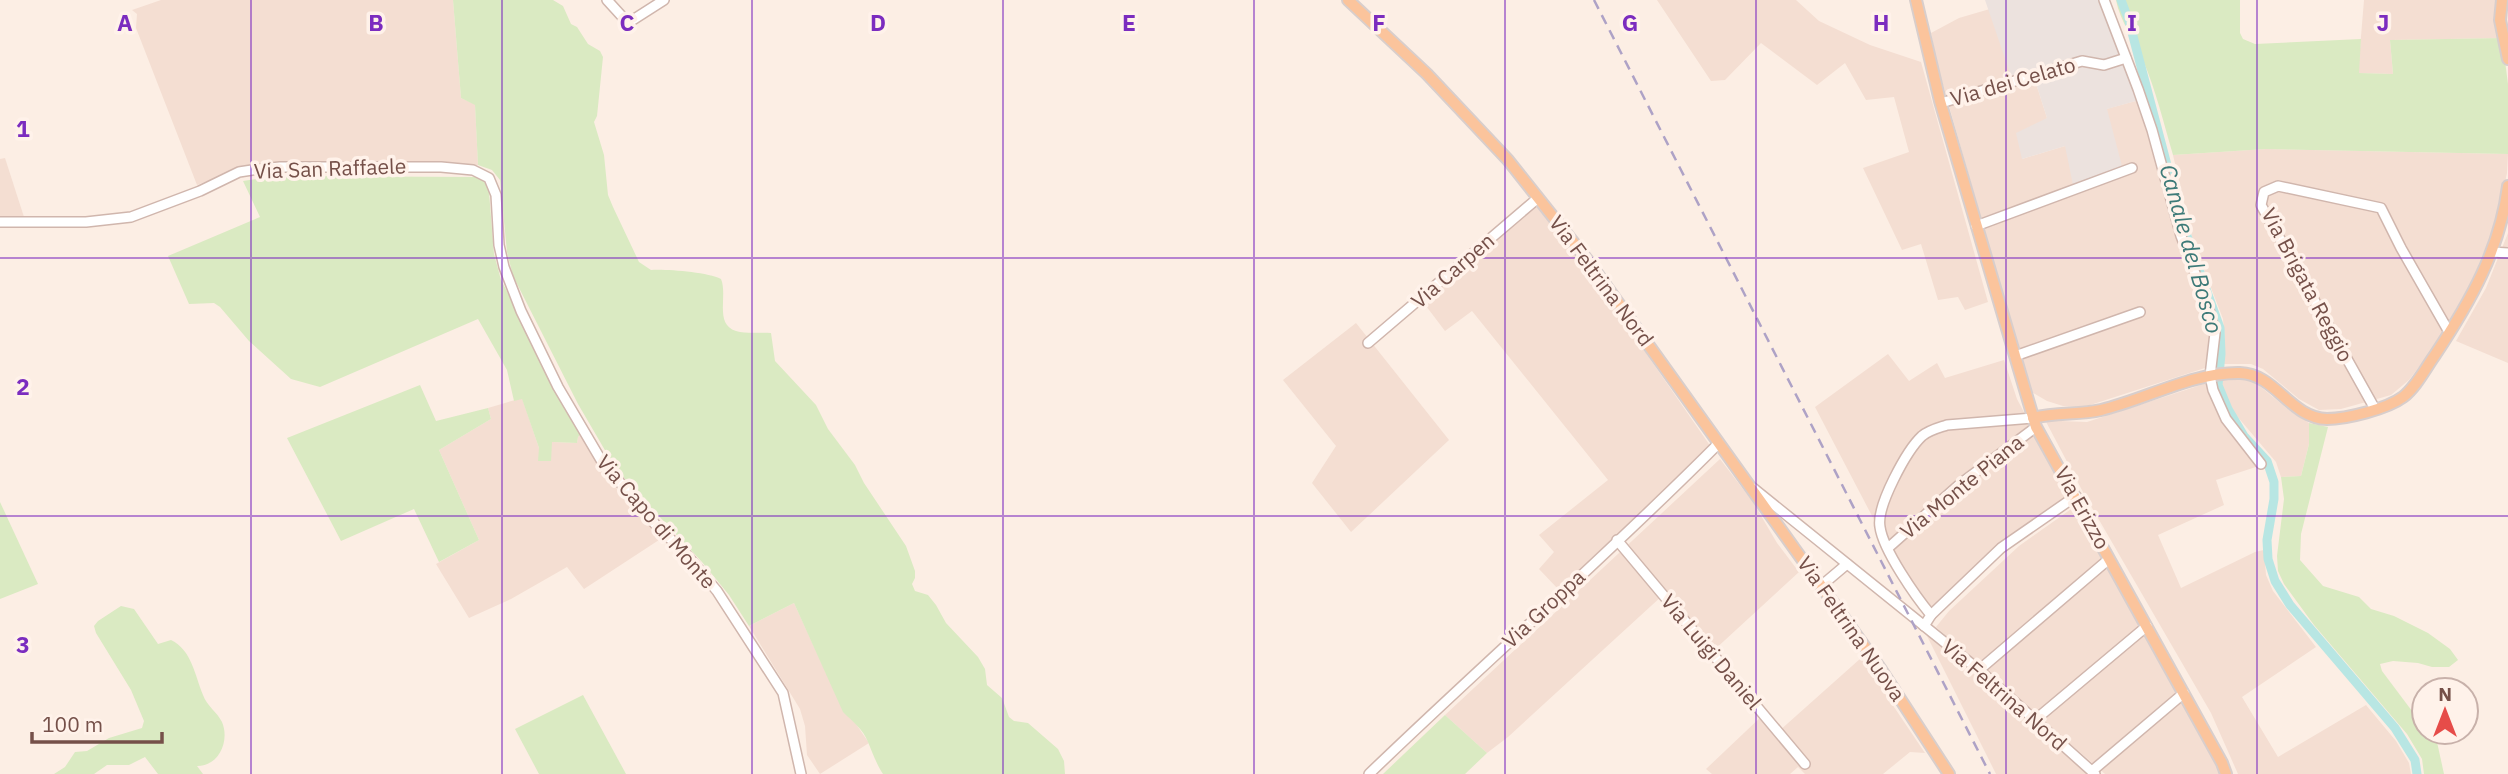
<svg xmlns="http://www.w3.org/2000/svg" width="2508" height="774" viewBox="0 0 2508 774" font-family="'IBM Plex Sans',sans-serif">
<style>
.residential{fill:#f4ded2}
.industrial{fill:#ece2de}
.green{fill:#daeac2}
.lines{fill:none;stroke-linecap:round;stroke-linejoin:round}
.canal{stroke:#b8e6e3;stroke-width:9}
.minor-casing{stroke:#d0b6ad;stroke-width:12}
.major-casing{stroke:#d8cecc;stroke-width:14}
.minor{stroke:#fff;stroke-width:9}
.major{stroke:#fbc49c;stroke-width:10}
.rail{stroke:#aea2c6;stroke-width:2.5;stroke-dasharray:10 7;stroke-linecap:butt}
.grid{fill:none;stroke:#7b2cbf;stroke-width:2;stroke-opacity:0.55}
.labels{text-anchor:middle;stroke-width:7;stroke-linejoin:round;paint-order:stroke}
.street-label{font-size:21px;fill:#755049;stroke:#fff2ea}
.water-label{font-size:23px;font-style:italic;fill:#3d7a78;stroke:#fff2ea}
.grid-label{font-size:23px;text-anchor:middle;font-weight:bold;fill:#7b2cbf;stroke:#fff2ea;stroke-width:7;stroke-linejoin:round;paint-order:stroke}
</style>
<rect width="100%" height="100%" fill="#fceee4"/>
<g class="residential">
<polygon points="161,0 453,0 461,98 475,104 478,165 347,163 235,170 197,185 136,28 137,14 132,10"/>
<polygon points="1657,0 1796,0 1819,21 1870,45 1921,62 1988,302 1965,310 1958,297 1938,300 1921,244 1902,250 1863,168 1909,152 1894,97 1866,100 1845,63 1817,85 1761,43 1725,80 1711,81"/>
<polygon points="2364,0 2501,0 2502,38 2390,40 2393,74 2358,73"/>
<polygon points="2000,6 2033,74 2047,118 2022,159 2065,146 2106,109 2143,99 2208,314 2212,331 2208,367 2084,407 2063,406 2047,401 2030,391 1936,60 1931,33 1959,18"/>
<polygon points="2266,149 2508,154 2507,173 2497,220 2472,281 2434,347 2409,380 2391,395 2341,409 2319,410 2299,399 2263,369 2251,364 2221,364 2225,342 2223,319 2193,241 2173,155"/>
<polygon points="5,158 24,217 0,217 0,159"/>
<polygon points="1537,202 1587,268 1711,447 1558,589 1539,569 1554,552 1539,535 1608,480 1472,311 1445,331 1423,302"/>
<polygon points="2508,233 2508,363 2456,341 2486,288"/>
<polygon points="1356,323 1449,440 1351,532 1312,483 1336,446 1283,380"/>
<polygon points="1888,354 1909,381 1937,363 1945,378 2004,360 2017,399 2068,496 2011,536 1926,619 1815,407"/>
<polygon points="2228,379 2249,380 2256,383 2290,411 2309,423 2309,444 2301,476 2281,477 2276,462 2236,415 2224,394 2220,380"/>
<polygon points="2207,383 2210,392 2262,465 2216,480 2224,505 2158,535 2181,588 2255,552 2264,550 2266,575 2273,591 2316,647 2242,697 2278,757 2366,705 2396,741 2409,763 2411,774 2238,774 2211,713 2084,494 2043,416 2060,421 2087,422"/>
<polygon points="522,398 539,448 552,442 577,443 578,437 581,434 608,479 662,538 584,589 567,567 511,599 469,618 436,564 479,540 439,450 491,419 488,408"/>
<polygon points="1720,459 1753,502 1777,543 1799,572 1712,652 1663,595 1508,737 1487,753 1445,715"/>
<polygon points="2074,507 2108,563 2224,774 2105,774 1936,627 1949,611 2019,546"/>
<polygon points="794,603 844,712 856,724 869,743 820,774 807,755 805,726 800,709 749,626"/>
<polygon points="1924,630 2087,774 1996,774"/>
<polygon points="1861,658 1925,753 1910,752 1883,774 1805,774 1798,767 1790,774 1712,774 1706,769 1764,714 1778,732"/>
</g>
<polygon class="industrial" points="1985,0 2103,0 2143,99 2107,109 2122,166 2073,185 2065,146 2022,159 2016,133 2047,118 2033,74 2012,79"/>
<g class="green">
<path d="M453,0h100l10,6 8,18 6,3 11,17 12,7 3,6 -6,59 -3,6 10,33 4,40 5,12 26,55 12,8c15,-1 56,2 70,9 7,17 -7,45 15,52 10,3 24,1 35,2l4,28 41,44 12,24 27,36 9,18 42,63 9,25v7l-3,6 3,7 13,4 8,10 10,18 32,34 7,12 2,16 15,13 7,19 5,4 14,2 30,26 6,12 1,13h-182c-7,-11 -10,-20 -15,-32 -5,-13 -15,-20 -25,-30l-49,-109 -45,23 -20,-31 -27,-33 -75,-80 -21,-30 -28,-48 -65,-128 -6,-24 -7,-72 -8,-10 -14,-5 -3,-60 -14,-7z"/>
<path d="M2116,0h124v33l3,6 12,5 106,-5 -2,34 34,1 -3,-34 112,-2 6,46v70l-242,-5 -93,6c-9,-31 -17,-64 -30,-95 -8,-20 -23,-38 -27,-60z"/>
<polygon points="277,176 475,177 484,181 489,192 494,254 501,280 581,434 578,437 577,443 552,442 551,461 538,461 539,448 522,399 514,401 507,370 478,319 320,387 291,379 249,341 220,307 214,303 189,304 168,256 260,217 243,181"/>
<polygon points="420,385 436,421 488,408 491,419 439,450 479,540 439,562 414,509 341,541 287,438"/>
<polygon points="2309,423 2328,427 2301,534 2300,560 2323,586 2359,597 2371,609 2394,616 2428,633 2450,649 2458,660 2449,667 2432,667 2418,663 2393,661 2380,664 2382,671 2424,727 2424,732 2428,732 2437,742 2444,774 2424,774 2422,759 2407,734 2314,625 2284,584 2278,571 2277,556 2284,499 2281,477 2301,476 2309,444"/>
<polygon points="0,502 38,584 0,599"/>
<path d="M121,606l13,3 24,35 13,-4c21,10 24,36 32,55 4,11 14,17 19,27 8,19 -3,44 -25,44l6,8h-45l-13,-17 -16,8h-22l-13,9h-40l11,-7 10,-15 12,-1 22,-13 33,-10 2,-7 -13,-31 -35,-57 -2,-7 4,-5z"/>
<polygon points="583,695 626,774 539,774 515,729"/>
<polygon points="1445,715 1487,753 1465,774 1383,774"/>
</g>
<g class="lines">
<polyline class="canal" points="2121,0 2129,21 2182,222 2220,328 2221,354 2218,385 2228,409 2244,436 2267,461 2274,482 2274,499 2267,540 2268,559 2275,581 2290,605 2395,728 2415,760 2417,774"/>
<defs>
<g id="minor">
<polyline points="607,0 628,23 664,0"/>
<polyline points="2104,0 2138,89 2152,130 2181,236 2210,313 2215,333 2210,376 2213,390 2226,419 2261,464"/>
<polyline points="1941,103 2082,61 2104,65 2126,58"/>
<polyline points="0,222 86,222 131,217 200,191 239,172 252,170 280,167 441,167 473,170 489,178 496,195 499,245 504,267 521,311 558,387 601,460 655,524 686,554 717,591 783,693 801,774"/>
<polyline points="1976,226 2132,168"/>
<polyline points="2492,252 2508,253"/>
<polyline points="1368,343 1538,198"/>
<polyline points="2015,356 2140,312"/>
<polyline points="2375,409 2261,205 2264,192 2278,186 2381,208 2401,248 2449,332"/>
<polyline points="1753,488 1979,670 2095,774"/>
<polyline points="1617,540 1805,764"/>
<polyline points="1888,548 1960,484 2036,427"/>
<polyline points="1821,586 1847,564"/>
<polyline points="1931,615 2001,548 2076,496"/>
<path d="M1924,626l7,-11c-15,-18 -48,-65 -51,-88 -4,-21 27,-77 42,-91 7,-6 16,-8 25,-11l86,-7"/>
<polyline points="1979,670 2109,559"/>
<polyline points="2035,720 2147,626"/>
<polyline points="2092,771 2184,693"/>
<path d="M1369,774c115,-111 237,-217 350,-331"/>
</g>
<g id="major">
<polyline points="1348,0 1427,74 1508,160 1589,262 1880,668 1949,774"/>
<polyline points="1916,0 1940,101 2036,427 2222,763 2226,774"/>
<polyline points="2502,0 2500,20 2508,59"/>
<path d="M2033,418c23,-6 46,-3 68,-8 46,-11 92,-38 139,-37 36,1 50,45 87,46 19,0 60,-10 76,-22 13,-10 22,-28 32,-42 35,-53 65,-105 73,-169"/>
</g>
</defs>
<use href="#minor" class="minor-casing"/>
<use href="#major" class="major-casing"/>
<use href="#minor" class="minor"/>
<use href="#major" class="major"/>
<polyline class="rail" points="1594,0 1990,774"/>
</g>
<path class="grid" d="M251,0v774M502,0v774M752,0v774M1003,0v774M1254,0v774M1505,0v774M1756,0v774M2006,0v774M2257,0v774M0,258h2508M0,516h2508"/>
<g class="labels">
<g class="street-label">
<text transform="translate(2013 82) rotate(-16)" y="7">Via dei Celato</text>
<text transform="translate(330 169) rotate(-2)" y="7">Via San Raffaele</text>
<text transform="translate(1453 271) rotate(-41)" y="7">Via Carpen</text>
<text transform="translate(1601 281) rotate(53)" y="7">Via Feltrina Nord</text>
<text transform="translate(2307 285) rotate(62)" y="7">Via Brigata Reggio</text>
<text transform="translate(1962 487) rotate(-39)" y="7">Via Monte Piana</text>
<text transform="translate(2082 508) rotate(61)" y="7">Via Erizzo</text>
<text transform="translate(656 522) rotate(49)" y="7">Via Capo di Monte</text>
<text transform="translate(1544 609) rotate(-43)" y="7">Via Groppa</text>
<text transform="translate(1851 629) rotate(55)" y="7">Via Feltrina Nuova</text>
<text transform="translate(1711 652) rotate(50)" y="7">Via Luigi Daniel</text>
<text transform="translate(2004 695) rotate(41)" y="7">Via Feltrina Nord</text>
</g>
<g class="water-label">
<text transform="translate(2191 249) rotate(74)" y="8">Canale del Bosco</text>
</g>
</g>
<g class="grid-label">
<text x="125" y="31">A</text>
<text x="376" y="31">B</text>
<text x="627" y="31">C</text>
<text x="878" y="31">D</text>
<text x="1129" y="31">E</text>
<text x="1379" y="31">F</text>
<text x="1630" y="31">G</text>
<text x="1881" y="31">H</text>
<text x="2132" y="31">I</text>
<text x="2383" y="31">J</text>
<text x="23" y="137">1</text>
<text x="23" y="395">2</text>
<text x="23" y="653">3</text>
</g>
<g transform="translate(2445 711)"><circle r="33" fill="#fff2ea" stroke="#c8b1aa" stroke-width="2"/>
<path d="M0-5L12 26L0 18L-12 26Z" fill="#e64c49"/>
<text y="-10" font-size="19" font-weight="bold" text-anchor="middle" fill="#755049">N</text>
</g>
<path d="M32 732v10h130v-10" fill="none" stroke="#755049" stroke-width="3.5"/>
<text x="42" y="732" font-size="21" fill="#755049" stroke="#fff2ea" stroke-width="5" paint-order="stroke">100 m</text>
</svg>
